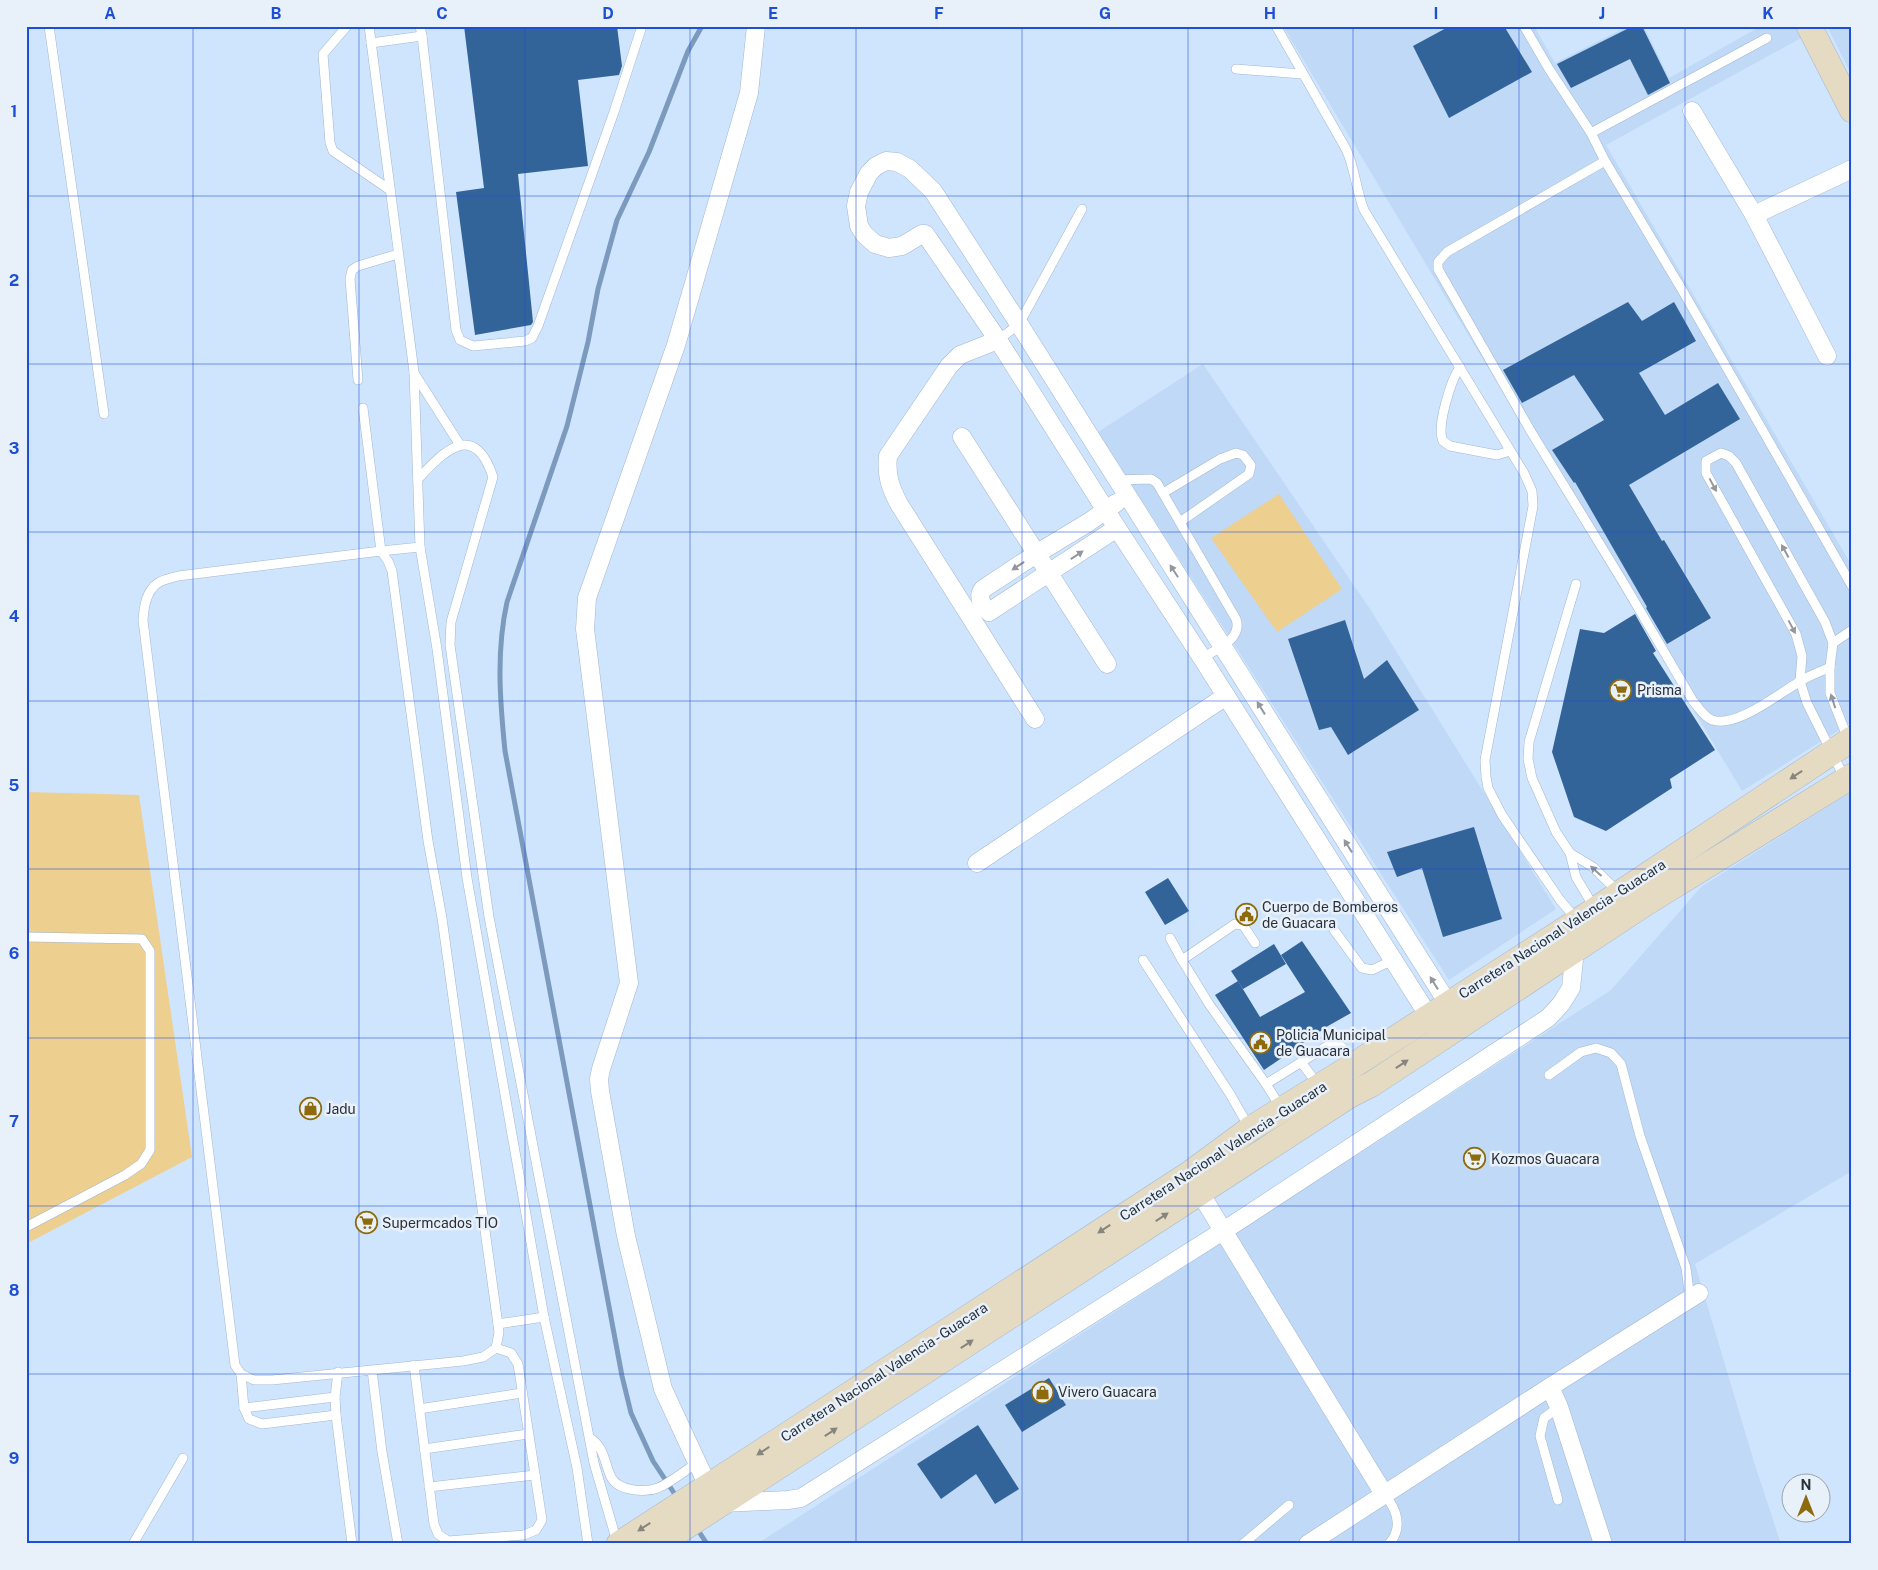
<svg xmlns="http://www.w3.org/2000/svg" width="1878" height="1570" viewBox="0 0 1878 1570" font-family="'Public Sans',sans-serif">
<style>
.built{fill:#bfd9f7}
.green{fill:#edcf8f}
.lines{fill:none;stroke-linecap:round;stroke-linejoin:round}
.stream{stroke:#7b9abe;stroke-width:5}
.building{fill:#336499}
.lane-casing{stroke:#a3b7cf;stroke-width:10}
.street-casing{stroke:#a3b7cf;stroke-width:19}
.secondary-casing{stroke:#a3b7cf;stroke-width:26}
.lane{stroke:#fff;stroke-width:9}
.street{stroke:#fff;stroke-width:18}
.secondary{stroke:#e5dac2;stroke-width:25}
.oneway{fill:#94989c}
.oneway2{fill:#86857e}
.grid{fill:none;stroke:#1d4ed8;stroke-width:1;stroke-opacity:0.55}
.labels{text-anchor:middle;stroke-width:5;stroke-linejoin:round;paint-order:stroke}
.poi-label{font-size:14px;fill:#28303a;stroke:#e8f0fa;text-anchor:start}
.street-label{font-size:14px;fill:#28303a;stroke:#e8f0fa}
.neatline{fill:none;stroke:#1d4ed8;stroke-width:2}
.grid-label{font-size:16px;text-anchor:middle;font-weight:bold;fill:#1d4ed8}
</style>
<rect width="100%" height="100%" fill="#cfe5fd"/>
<g class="built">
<polygon points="1283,26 1534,26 1555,63 1628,26 1644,26 1669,78 1761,26 1797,26 1803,37 1606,145 1852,566 1852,722 1742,791"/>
<polygon points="1827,26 1852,26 1852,76"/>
<polygon points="1203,364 1370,609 1556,909 1449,980 1098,432"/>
<polygon points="1852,791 1852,1171 1695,1264 1754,1462 1781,1544 757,1544 1611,990 1701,887"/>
</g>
<g class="green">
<polygon points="1279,494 1342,589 1277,632 1211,538"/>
<polygon points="26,792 139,795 192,1157 26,1244"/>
</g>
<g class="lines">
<g class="stream">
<path d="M678,1499l-25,-38 -22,-48 -9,-37 -117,-625c-5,-50 -9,-99 2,-149l60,-176 21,-84 10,-53 19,-69 32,-68 39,-101 14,-25"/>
<polyline points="696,1527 707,1544"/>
</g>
</g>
<g class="building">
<polygon points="464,26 617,26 622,66 619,75 578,80 588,166 518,174 533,322 531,325 475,335 456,192 484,188"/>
<polygon points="1450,26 1504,26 1532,72 1449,118 1413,46"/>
<polygon points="1633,26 1642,26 1670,83 1648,95 1630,59 1571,88 1557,64"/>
<polygon points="1628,302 1642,321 1674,302 1696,341 1639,373 1665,415 1718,383 1740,419 1629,485 1662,541 1664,540 1711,618 1667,644 1646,608 1647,607 1575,482 1574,483 1552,450 1604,420 1574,375 1522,403 1503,370"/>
<polygon points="1635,614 1656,651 1653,653 1715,750 1670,779 1672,788 1606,831 1574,817 1552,752 1580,629 1604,633"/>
<polygon points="1345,620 1364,679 1387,660 1419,710 1348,755 1331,727 1319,730 1288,639"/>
<polygon points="1474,827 1502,919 1443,937 1422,868 1397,877 1387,852"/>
<polygon points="1168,878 1189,911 1165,925 1145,892"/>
<polygon points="1302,941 1351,1013 1328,1026 1264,1070 1215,995 1238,981 1260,1017 1305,992 1281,955"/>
<polygon points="1274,944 1286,964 1243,989 1231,971"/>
<polygon points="1049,1378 1066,1405 1022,1432 1005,1405"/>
<polygon points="978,1425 1019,1489 995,1504 976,1474 941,1499 917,1464"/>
</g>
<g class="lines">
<defs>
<g id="lane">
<polyline points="49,26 104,414"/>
<polyline points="347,26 323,54 330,143 333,151 390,190"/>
<polyline points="369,26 414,372 420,547 437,649 467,878 544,1317 577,1468 588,1544"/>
<path d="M1276,26l70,123c9,19 10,41 18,61l160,263 8,18 1,15 -48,254 1,17 2,11 14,27 58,85 17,20"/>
<polyline points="1524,26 1549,69 1591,133 1605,161 1681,288 1852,586"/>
<polyline points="422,36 456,330 460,340 473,346 525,341 532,338 538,326 614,112 642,26"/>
<polyline points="371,43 422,36 420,26"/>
<polyline points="1236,69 1302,74"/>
<polyline points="1591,133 1767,38"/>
<path d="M1605,161l-158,91 -9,10v7l92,161 93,152 70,119c6,7 11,16 19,19 25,8 66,-26 87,-38 9,-6 21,-10 31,-15"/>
<polyline points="998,340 1019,324 1082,209"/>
<path d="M1460,367c-9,13 -24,60 -17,74l7,5 47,9 13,-4"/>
<polyline points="414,373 460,445"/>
<polyline points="358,380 350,279 352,270 358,266 398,254"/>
<polyline points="363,408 381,551 420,547"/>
<path d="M418,479c26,-28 56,-59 75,-2l-42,145 -1,23 39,272 105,546 23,79"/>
<path d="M1116,480l35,-1 6,4 79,136c7,20 -19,30 -34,39"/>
<polyline points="1163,493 1220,459 1236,453 1243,455 1251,465 1249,474 1180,522"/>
<polyline points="1576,584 1529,742 1528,759 1532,778 1556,832 1570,853 1576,877 1595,909"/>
<polyline points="1833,643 1852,630"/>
<polyline points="1845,779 1807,703 1800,681 1802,656 1796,634 1706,473 1706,461 1721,453 1729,456 1736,463 1825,622 1833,643 1830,667 1830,693 1848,739"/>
<polyline points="1570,853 1593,867 1618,892"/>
<polyline points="1334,930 1362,968 1372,970 1393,960"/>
<polyline points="26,937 142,939 150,951 150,1150 141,1164 125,1175 26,1227"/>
<polyline points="1170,938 1182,960"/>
<polyline points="1255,943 1243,925 1235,924 1182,960 1209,1004 1266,1084"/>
<polyline points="1143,960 1230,1094 1249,1127"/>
<polyline points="1301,1062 1319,1086"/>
<polyline points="1549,1075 1581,1052 1596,1048 1611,1053 1621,1064 1640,1136 1686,1268 1690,1299"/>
<path d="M1281,1108l-15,-24 66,-41c10,0 16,12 23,19"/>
<polyline points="498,1324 544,1317"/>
<polyline points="414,1365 434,1524 438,1534 448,1541 524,1535 536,1530 542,1520 518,1364 511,1353 496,1348"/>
<path d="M372,1370l-100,10h-18l-13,-6 -6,-9 -92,-745c1,-13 3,-29 15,-37 6,-4 14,-5 20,-7l203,-25 7,10 4,10 36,270 14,77 57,414 -3,16 -13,9 -20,4 -91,9 10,82 16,92"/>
<polyline points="338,1372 335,1397 336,1415 352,1544"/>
<polyline points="241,1374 244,1408 249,1419 262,1424 336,1415"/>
<polyline points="244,1408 335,1397"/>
<polyline points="419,1409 522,1393"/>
<path d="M590,1438c15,10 14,24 21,39 7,14 34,16 47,11 12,-5 28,-18 39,-25"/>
<polyline points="424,1449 528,1434"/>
<polyline points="429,1487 535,1475"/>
<path d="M1384,1494c12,14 20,33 5,50"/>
<polyline points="1558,1500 1540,1436 1544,1418 1559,1407"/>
<polyline points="133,1544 183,1458"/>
<polyline points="1243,1544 1289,1505"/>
</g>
<g id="street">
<polyline points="756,26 749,93 676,345 587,598 585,629 629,983 601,1069 599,1079 600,1091 626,1236 663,1389 708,1486 723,1503 788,1500 801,1498 1237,1222 1548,1018 1561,1004 1571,988 1575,950"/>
<polyline points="1692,111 1754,215 1827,356"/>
<polyline points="1754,215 1852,169"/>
<path d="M998,340l-38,15 -11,11 -61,90c-2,19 2,31 11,48l136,215"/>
<polyline points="962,437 1107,664"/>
<path d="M1116,503l-27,19 -53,32 -53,35c-6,7 -1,18 6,23l3,-2 125,-82"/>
<polyline points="977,863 1226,696"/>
<polyline points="1435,1026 1202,658 1117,528 998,340 928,238 925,234 922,234 902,246 889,248 875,244 864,234 859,226 856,206 859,192 869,173 876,166 886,161 897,162 910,169 933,191 1019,324 1454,1013"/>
<polyline points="1194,1183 1384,1494"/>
<polyline points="1550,1387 1699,1293"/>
<polyline points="1308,1544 1550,1387 1559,1407 1603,1544"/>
</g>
<g id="secondary">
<polyline points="1809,26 1852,110"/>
<polyline points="619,1544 1189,1174 1250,1129 1346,1070 1578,921 1852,739"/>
<polyline points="659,1544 1350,1095 1372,1084 1646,903 1852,776"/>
</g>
</defs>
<use href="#lane" class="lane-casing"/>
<use href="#street" class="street-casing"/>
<use href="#secondary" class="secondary-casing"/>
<use href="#lane" class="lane"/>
<use href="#street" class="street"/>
<use href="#secondary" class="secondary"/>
</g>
<defs><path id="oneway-solid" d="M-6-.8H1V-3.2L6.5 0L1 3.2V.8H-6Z" transform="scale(1.25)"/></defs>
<g class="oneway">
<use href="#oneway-solid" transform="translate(1713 485) rotate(62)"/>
<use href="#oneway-solid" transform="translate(1785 551) rotate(-119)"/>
<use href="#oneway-solid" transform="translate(1077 555) rotate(-33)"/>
<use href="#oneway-solid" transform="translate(1018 566) rotate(146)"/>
<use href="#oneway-solid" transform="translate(1174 571) rotate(-123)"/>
<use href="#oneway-solid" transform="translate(1792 627) rotate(62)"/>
<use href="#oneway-solid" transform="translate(1833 701) rotate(-108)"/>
<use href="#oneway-solid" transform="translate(1261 708) rotate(-122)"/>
<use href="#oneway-solid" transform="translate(1348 846) rotate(-122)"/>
<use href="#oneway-solid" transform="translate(1596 871) rotate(-138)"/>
<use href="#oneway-solid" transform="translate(1434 983) rotate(-122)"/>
</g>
<g class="oneway2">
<use href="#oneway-solid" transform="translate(1796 775) rotate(146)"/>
<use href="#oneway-solid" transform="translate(1402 1064) rotate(-34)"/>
<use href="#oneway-solid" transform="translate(1162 1217) rotate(-33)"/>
<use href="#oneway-solid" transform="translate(1104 1229) rotate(147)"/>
<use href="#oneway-solid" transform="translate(967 1344) rotate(-33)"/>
<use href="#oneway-solid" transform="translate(831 1432) rotate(-33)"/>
<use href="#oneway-solid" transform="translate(763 1451) rotate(147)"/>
<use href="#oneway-solid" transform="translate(644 1527) rotate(147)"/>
</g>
<path class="grid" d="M193,26v1518M359,26v1518M525,26v1518M690,26v1518M856,26v1518M1022,26v1518M1188,26v1518M1353,26v1518M1519,26v1518M1685,26v1518M26,196h1826M26,364h1826M26,532h1826M26,701h1826M26,869h1826M26,1038h1826M26,1206h1826M26,1374h1826"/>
<defs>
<symbol id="supermarket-ring" viewBox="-11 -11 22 22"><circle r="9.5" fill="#e8f0fa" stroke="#8d6b0d" stroke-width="1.5"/><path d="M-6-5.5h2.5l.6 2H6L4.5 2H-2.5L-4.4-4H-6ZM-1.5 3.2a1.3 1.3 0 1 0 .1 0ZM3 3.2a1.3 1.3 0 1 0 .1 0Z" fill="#8d6b0d"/></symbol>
<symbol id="civic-ring" viewBox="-11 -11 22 22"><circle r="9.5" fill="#e8f0fa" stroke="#8d6b0d" stroke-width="1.5"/><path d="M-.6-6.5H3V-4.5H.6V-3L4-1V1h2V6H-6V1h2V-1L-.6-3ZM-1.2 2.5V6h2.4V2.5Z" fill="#8d6b0d"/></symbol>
<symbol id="shop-ring" viewBox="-11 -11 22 22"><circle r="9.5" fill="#e8f0fa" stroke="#8d6b0d" stroke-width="1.5"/><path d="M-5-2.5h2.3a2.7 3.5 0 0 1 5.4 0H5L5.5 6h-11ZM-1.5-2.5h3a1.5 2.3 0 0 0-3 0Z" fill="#8d6b0d"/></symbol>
</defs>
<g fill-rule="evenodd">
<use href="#supermarket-ring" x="1608" y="678" width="25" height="25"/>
<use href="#civic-ring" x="1234" y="902" width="25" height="25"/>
<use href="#civic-ring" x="1248" y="1030" width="25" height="25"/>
<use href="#shop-ring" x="298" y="1096" width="25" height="25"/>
<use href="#supermarket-ring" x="1462" y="1146" width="25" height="25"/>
<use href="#supermarket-ring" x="354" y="1210" width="25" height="25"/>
<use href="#shop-ring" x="1030" y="1380" width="25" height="25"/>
</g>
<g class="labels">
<g class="poi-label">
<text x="1637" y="695">Prisma</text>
<text x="1262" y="912">Cuerpo de Bomberos<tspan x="1262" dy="16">de Guacara</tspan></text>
<text x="1276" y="1040">Policia Municipal<tspan x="1276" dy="16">de Guacara</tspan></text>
<text x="326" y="1114">Jadu</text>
<text x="1491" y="1164">Kozmos Guacara</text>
<text x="382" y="1228">Supermcados TIO</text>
<text x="1058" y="1397">Vivero Guacara</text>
</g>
<g class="street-label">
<text transform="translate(1562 929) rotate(-33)" y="5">Carretera Nacional Valencia - Guacara</text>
<text transform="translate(1223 1151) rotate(-33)" y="5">Carretera Nacional Valencia - Guacara</text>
<text transform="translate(884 1372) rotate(-33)" y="5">Carretera Nacional Valencia - Guacara</text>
</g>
</g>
<rect width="1878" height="1570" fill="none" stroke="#e8f0fa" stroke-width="55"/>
<g transform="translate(1806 1498)"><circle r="24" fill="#e8f0fa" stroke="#9ba3ad"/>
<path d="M0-4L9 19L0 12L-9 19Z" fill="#8d6b0d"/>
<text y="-8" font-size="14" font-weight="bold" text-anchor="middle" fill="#28303a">N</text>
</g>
<rect x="28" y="28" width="1822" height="1514" class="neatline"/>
<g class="grid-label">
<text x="110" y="19">A</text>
<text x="276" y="19">B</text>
<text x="442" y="19">C</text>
<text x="608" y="19">D</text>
<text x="773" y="19">E</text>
<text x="939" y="19">F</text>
<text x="1105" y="19">G</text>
<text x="1270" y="19">H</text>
<text x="1436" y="19">I</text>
<text x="1602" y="19">J</text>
<text x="1768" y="19">K</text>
<text x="14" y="117">1</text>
<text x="14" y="286">2</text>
<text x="14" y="454">3</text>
<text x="14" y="622">4</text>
<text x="14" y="791">5</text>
<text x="14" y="959">6</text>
<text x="14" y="1127">7</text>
<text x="14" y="1296">8</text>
<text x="14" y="1464">9</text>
</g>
</svg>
